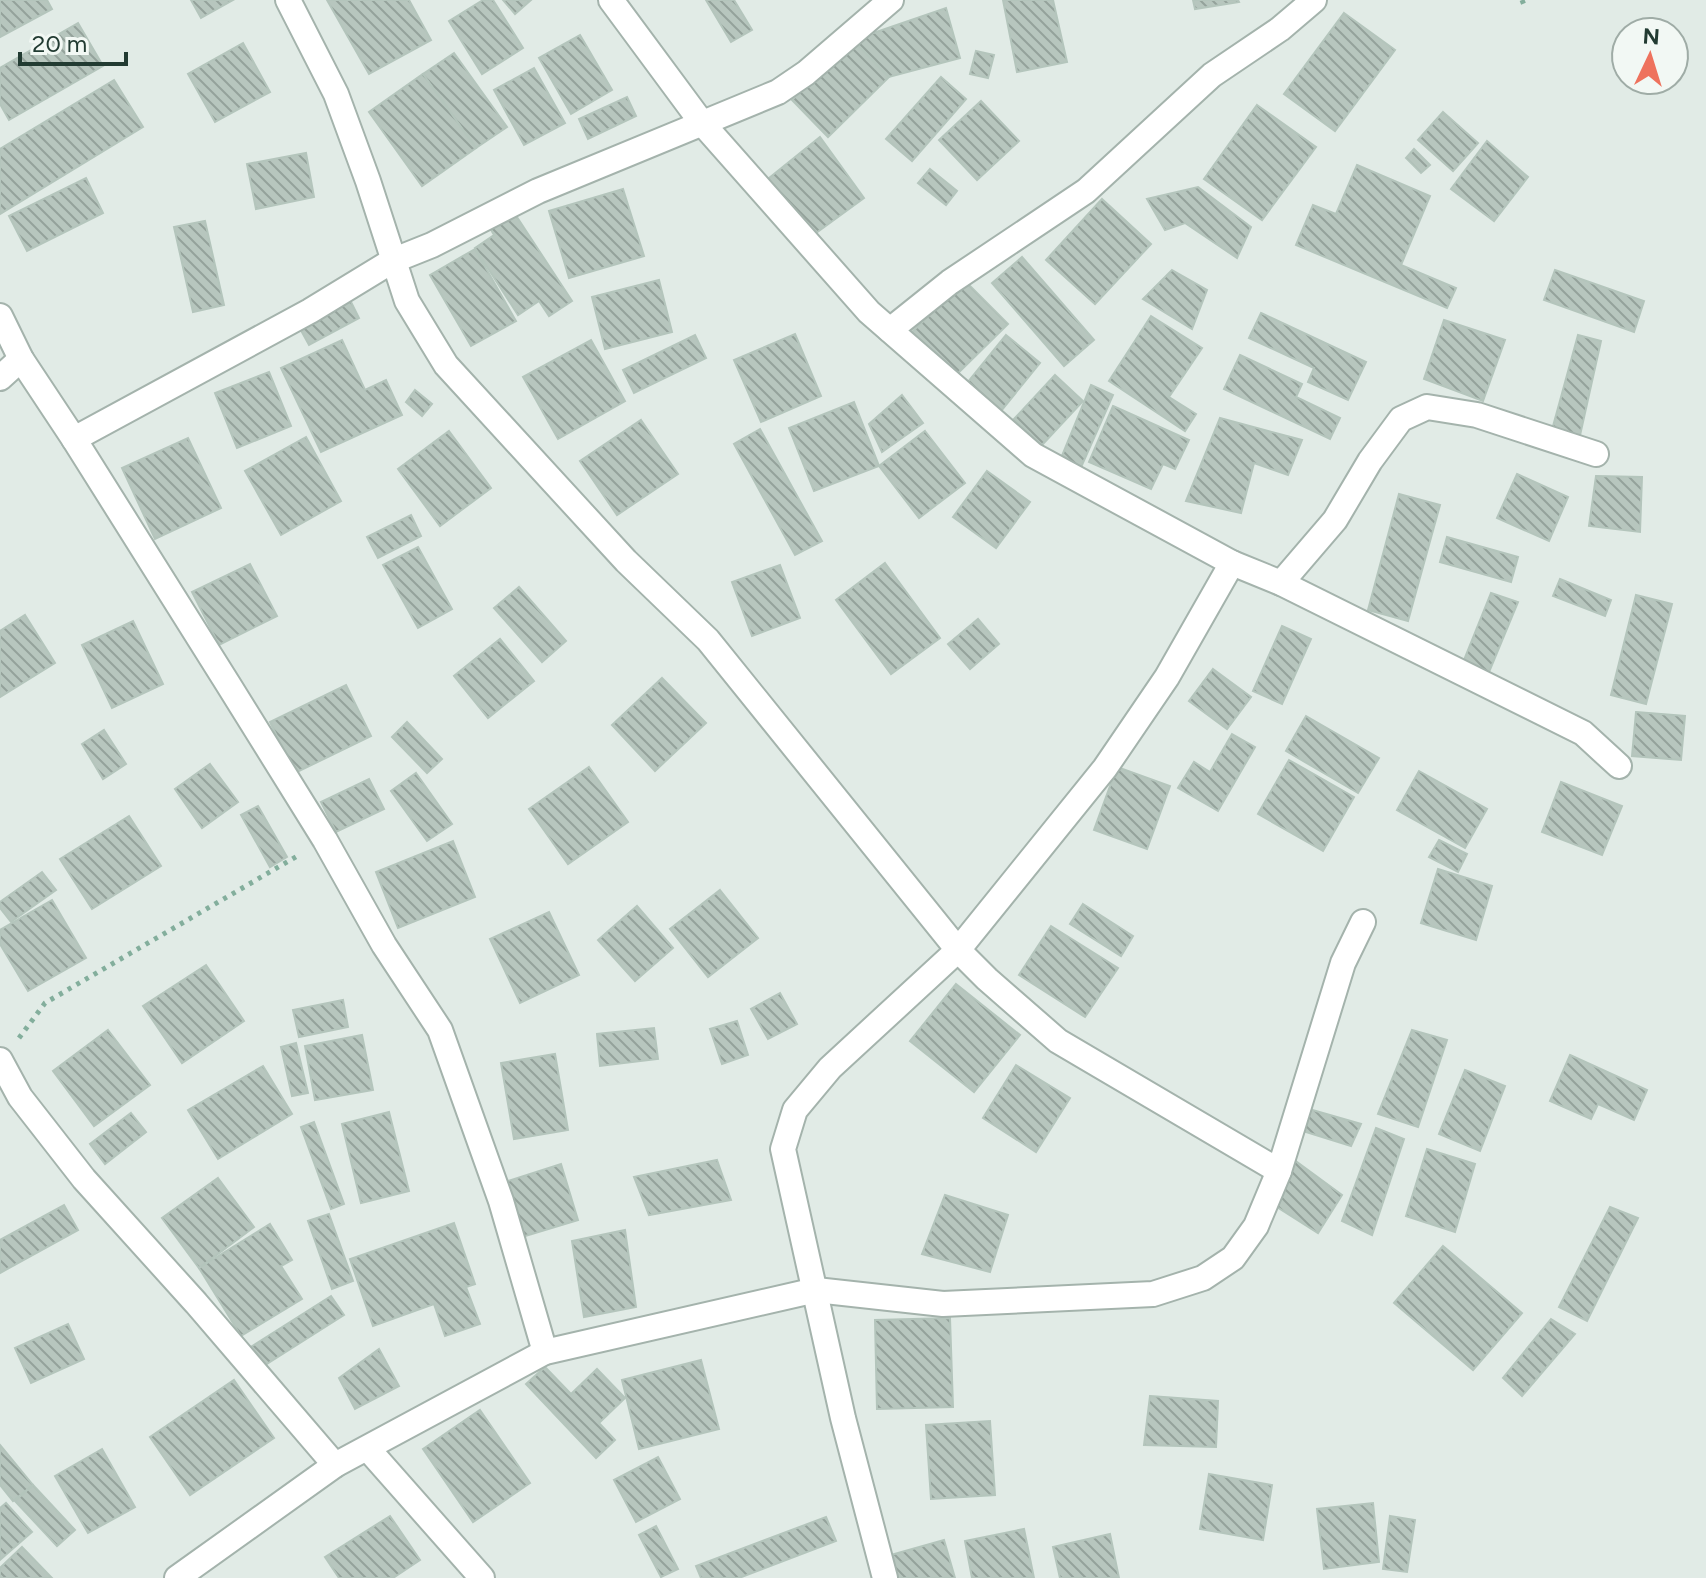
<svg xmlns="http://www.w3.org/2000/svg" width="1706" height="1578" viewBox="0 0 1706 1578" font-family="Figtree,sans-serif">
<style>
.building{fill:url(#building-back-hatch);stroke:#b4c5bc;stroke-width:2}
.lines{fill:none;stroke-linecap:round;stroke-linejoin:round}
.street-casing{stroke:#a4b3ac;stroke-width:28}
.path{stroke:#83ae9c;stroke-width:5;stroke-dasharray:4 6;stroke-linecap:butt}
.street{stroke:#fff;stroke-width:24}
</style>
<defs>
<pattern id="building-back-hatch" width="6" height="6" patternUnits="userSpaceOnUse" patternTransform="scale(2)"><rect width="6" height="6" fill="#b7c6be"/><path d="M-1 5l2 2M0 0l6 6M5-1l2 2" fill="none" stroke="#94a29b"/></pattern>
</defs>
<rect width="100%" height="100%" fill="#e1ebe6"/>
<g class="building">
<polygon points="0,0 47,0 52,9 0,37"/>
<polygon points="191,0 233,0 201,18"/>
<polygon points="327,0 409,0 431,40 369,74"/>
<polygon points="483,0 493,0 523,48 482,74 449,21"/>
<polygon points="503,0 531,0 515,14"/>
<polygon points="706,0 734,0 752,30 731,42"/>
<polygon points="1003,0 1053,0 1067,62 1017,72"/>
<polygon points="1193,0 1238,0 1239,2 1195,9"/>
<polygon points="946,8 960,58 889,77 853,40"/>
<polygon points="1344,13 1395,50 1335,131 1284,94"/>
<polygon points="78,23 103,66 9,120 0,104 0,68"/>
<polygon points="580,35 612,90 571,114 539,58"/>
<polygon points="853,40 889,77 828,137 792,100"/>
<polygon points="243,43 270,92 215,122 188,74"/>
<polygon points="976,51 994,55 988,78 970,74"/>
<polygon points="454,53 507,127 476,148 423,74"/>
<polygon points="534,68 565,123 524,145 494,90"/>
<polygon points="423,74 476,148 422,186 369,112"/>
<polygon points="941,77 966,99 912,161 886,139"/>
<polygon points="114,80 143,127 0,214 0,149"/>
<polygon points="627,97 636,116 588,139 579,119"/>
<polygon points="981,101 1019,141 977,180 939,140"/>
<polygon points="1257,105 1316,147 1262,220 1204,179"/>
<polygon points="1443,112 1478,143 1453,171 1418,140"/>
<polygon points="820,137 864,198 812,236 764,182"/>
<polygon points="1487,141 1528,177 1494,221 1451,189"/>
<polygon points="1414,149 1430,165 1421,173 1406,158"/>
<polygon points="306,153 314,197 256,209 247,164"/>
<polygon points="1357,165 1430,196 1401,265 1456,288 1447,308 1296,245 1313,205 1336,214"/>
<polygon points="930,169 957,191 946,205 918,183"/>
<polygon points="86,178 103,213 27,251 9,216"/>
<polygon points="1198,187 1251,227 1237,258 1185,223 1165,230 1147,199"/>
<polygon points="623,189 644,256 569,278 549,211"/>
<polygon points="1102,199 1151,244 1095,304 1046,260"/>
<polygon points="513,211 572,301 549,316 539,301 518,315 475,248 494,235 489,226"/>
<polygon points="205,221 224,305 193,312 174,227"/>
<polygon points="475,249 516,321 471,346 430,275"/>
<polygon points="1022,257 1094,340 1064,366 992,283"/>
<polygon points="1172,270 1207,290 1192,329 1143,299"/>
<polygon points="1555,270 1644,301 1634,332 1544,300"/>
<polygon points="659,280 672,332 605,349 592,297"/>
<polygon points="965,281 1008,324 953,378 910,334"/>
<polygon points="349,298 359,318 309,345 298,325"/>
<polygon points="1261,313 1366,362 1348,400 1308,382 1314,368 1249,338"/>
<polygon points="1151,316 1202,348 1169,397 1196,414 1185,431 1109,381"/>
<polygon points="1444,320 1505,340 1483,401 1424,379"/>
<polygon points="795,334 821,396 761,422 734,360"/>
<polygon points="695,335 706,358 634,393 623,370"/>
<polygon points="1006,335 1040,363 1001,411 967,383"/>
<polygon points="1578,335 1601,341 1579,440 1552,430"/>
<polygon points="342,340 365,390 386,380 402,415 321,452 281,368"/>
<polygon points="591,340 625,401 558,439 523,377"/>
<polygon points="1240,355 1302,384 1296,397 1340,418 1330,439 1224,389"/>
<polygon points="269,372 291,426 237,448 215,393"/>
<polygon points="1055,375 1083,401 1042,445 1014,419"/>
<polygon points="1091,385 1113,395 1078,474 1059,463"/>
<polygon points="415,390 432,404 422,416 406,402"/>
<polygon points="902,395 923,423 882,452 869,424"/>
<polygon points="854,402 879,466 814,491 789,428"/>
<polygon points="1113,406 1189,440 1175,469 1163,464 1151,489 1089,462"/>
<polygon points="1220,418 1302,440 1288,475 1254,463 1241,513 1186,501"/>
<polygon points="641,420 678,474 617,515 580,461"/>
<polygon points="760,429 822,541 795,555 734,444"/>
<polygon points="449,431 491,488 440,526 398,469"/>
<polygon points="925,431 965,483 919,518 879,466"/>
<polygon points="306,437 341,501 281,535 245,471"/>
<polygon points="188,438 221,508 155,539 122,468"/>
<polygon points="987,471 1030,502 996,548 953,517"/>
<polygon points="1517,474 1568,497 1549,541 1497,518"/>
<polygon points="1596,476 1642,477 1640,532 1589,526"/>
<polygon points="1399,494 1440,505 1408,621 1368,610"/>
<polygon points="411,515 421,536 378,558 367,537"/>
<polygon points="1447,537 1518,557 1511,582 1440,562"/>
<polygon points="418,547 452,609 418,628 383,565"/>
<polygon points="885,563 940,638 891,674 836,600"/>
<polygon points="250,564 277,616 219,645 192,592"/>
<polygon points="780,565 800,618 752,636 732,582"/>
<polygon points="1560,579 1611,600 1605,616 1553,596"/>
<polygon points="519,587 566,641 542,662 494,608"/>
<polygon points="1491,593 1518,602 1487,677 1462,665"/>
<polygon points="1636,595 1672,604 1646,704 1611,695"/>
<polygon points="25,615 55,663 0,697 0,631"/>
<polygon points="978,619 999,644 970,669 948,644"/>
<polygon points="133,621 163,684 112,708 82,645"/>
<polygon points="1282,626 1311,639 1282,704 1253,691"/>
<polygon points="500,639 534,681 488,718 454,676"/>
<polygon points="1213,669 1251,697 1227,729 1189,701"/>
<polygon points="662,678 706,723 655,771 612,725"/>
<polygon points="346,685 371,736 295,773 270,722"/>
<polygon points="1636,712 1685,716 1681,760 1632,756"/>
<polygon points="1306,716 1379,758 1358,793 1286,751"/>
<polygon points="407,722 442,759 427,773 392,737"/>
<polygon points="104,730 126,764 103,779 82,744"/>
<polygon points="1232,734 1255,747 1218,811 1178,788 1194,762 1210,772"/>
<polygon points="1289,760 1354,797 1323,851 1258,814"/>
<polygon points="210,764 238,802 202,828 175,789"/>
<polygon points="589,767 628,822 568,864 529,809"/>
<polygon points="1117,767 1170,786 1147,849 1094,830"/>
<polygon points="1419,771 1487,809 1465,848 1397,810"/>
<polygon points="416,773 452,824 427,841 391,791"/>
<polygon points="369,779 384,809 336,832 321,802"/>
<polygon points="1561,782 1622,806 1602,855 1542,832"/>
<polygon points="258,806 287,857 270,867 241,815"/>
<polygon points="129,816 161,866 92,909 60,859"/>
<polygon points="1439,840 1467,854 1458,872 1429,857"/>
<polygon points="453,841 475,897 398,928 376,872"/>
<polygon points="1438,869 1492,886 1476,940 1421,923"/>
<polygon points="42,872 56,890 11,922 0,908 0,902"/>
<polygon points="720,890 758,938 708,977 670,929"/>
<polygon points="52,900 86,958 28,991 0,944 0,930"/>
<polygon points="1083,904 1133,936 1121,956 1070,924"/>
<polygon points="637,906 673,948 635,981 598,940"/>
<polygon points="549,912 579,975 520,1003 490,939"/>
<polygon points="1051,926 1118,968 1085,1017 1019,975"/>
<polygon points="206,965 244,1021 182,1063 143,1006"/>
<polygon points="956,984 1020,1035 974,1092 910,1041"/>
<polygon points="780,993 797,1024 768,1039 751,1009"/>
<polygon points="343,1000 348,1027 299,1037 293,1010"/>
<polygon points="737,1021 748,1055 722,1064 710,1029"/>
<polygon points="654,1028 658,1059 600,1066 597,1034"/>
<polygon points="108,1030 150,1085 94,1126 53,1071"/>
<polygon points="1412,1030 1447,1040 1418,1127 1378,1114"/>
<polygon points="362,1035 373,1090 315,1100 305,1046"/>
<polygon points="296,1043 308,1093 292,1096 281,1047"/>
<polygon points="555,1054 568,1130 514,1139 501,1063"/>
<polygon points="1570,1055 1647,1090 1634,1120 1598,1104 1591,1119 1550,1101"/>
<polygon points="1016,1065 1070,1098 1036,1152 983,1118"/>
<polygon points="263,1066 292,1114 218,1159 188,1110"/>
<polygon points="1465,1070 1505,1086 1480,1151 1439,1134"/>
<polygon points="1309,1109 1361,1124 1351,1146 1303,1131"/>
<polygon points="389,1112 409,1191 361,1203 342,1124"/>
<polygon points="131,1113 146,1132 105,1164 90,1144"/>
<polygon points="314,1122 344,1204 331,1209 301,1127"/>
<polygon points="1376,1128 1404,1139 1372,1235 1342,1221"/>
<polygon points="1427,1149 1475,1164 1455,1232 1406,1216"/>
<polygon points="1293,1159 1342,1195 1318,1233 1274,1205"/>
<polygon points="717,1160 731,1200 649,1215 634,1177"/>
<polygon points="561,1164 578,1220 522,1237 505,1182"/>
<polygon points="218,1178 254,1227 199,1268 162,1218"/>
<polygon points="945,1195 1008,1215 990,1272 922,1254"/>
<polygon points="64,1205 78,1230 0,1273 0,1240"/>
<polygon points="1610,1207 1638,1218 1587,1321 1559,1307"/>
<polygon points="329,1214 353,1281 332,1289 308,1221"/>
<polygon points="454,1223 475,1284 466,1287 480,1324 445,1336 434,1304 373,1326 350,1259"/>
<polygon points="270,1224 292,1260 281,1266 302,1299 241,1336 199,1268"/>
<polygon points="625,1230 636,1307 584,1317 572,1241"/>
<polygon points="1443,1246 1522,1313 1473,1370 1394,1303"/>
<polygon points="331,1296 344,1315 259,1369 246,1350"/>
<polygon points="950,1318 953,1407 877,1409 875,1320"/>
<polygon points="1551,1319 1575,1334 1522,1396 1503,1378"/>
<polygon points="68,1324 84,1359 31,1383 15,1348"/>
<polygon points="379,1349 399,1386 355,1409 339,1378"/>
<polygon points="701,1360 719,1429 639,1449 622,1380"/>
<polygon points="545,1367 571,1394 597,1369 625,1398 599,1423 615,1440 596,1458 526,1384"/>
<polygon points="234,1380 274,1438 190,1495 150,1437"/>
<polygon points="1150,1396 1218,1401 1216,1447 1144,1445"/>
<polygon points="480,1410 530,1483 473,1522 423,1449"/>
<polygon points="990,1421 995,1495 931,1499 926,1425"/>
<polygon points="0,1445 33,1485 13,1501 0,1485"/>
<polygon points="102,1449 135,1507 88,1533 55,1476"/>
<polygon points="658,1457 680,1499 636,1522 614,1480"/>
<polygon points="1209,1474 1272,1485 1263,1540 1200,1529"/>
<polygon points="33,1485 75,1530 57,1546 15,1501"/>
<polygon points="6,1503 32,1532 0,1560 0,1508"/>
<polygon points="1373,1503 1379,1562 1324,1569 1317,1509"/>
<polygon points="390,1516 420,1560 393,1578 339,1578 325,1557"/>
<polygon points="1390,1516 1415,1520 1407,1572 1383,1569"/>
<polygon points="826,1517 836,1541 739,1578 701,1578 696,1566"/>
<polygon points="656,1526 678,1569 661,1577 639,1535"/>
<polygon points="1024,1529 1034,1578 972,1578 965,1541"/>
<polygon points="1110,1534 1119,1578 1060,1578 1053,1547"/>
<polygon points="944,1540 955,1578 898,1578 891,1555"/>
<polygon points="22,1547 52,1578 0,1578 0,1568"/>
</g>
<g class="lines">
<defs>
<g id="street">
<polyline points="288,0 336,94 368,181 407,301 446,365 626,561 708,640 958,950 987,979 1058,1041 1279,1171"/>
<polyline points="611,0 702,123 869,312 1033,455 1232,563 1281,583 1583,733 1619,766"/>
<polyline points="0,316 21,359 74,439 228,684 325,840 384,945 440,1030 501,1201 545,1352"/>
<polyline points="890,330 950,282 1086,191 1212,75 1280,29 1314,0"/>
<polyline points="0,378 21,359"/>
<polyline points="74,439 310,311 392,261 432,245 538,191 778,92 806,73 891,0"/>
<polyline points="1281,583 1335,520 1370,461 1401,419 1427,407 1477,415 1596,454"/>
<polyline points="0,1060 20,1097 84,1179 196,1303 335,1465"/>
<polyline points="368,1449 482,1578"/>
<polyline points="177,1578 335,1465 545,1352 816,1290 943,1304 1153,1294 1203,1278 1233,1258 1256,1226 1279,1171 1343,963 1363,922"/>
<polyline points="885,1578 843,1418 783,1149 795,1110 830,1068 958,950 1105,768 1167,677 1232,563"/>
</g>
</defs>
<use href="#street" class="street-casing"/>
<g class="path">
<polyline points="1522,0 1524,5"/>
<polyline points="19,1038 45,1003 299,855"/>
</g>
<use href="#street" class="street"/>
</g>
<g transform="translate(1650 56) rotate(4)"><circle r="38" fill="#f2f8f4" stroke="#9faca6" stroke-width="2"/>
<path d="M0-6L14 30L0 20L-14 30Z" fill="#ee725d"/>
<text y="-12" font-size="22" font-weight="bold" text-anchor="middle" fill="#223b32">N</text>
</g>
<path d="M20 52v12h106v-12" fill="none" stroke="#223b32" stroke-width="4"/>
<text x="32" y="52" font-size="24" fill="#223b32" stroke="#f2f8f4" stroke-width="6" paint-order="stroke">20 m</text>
</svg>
